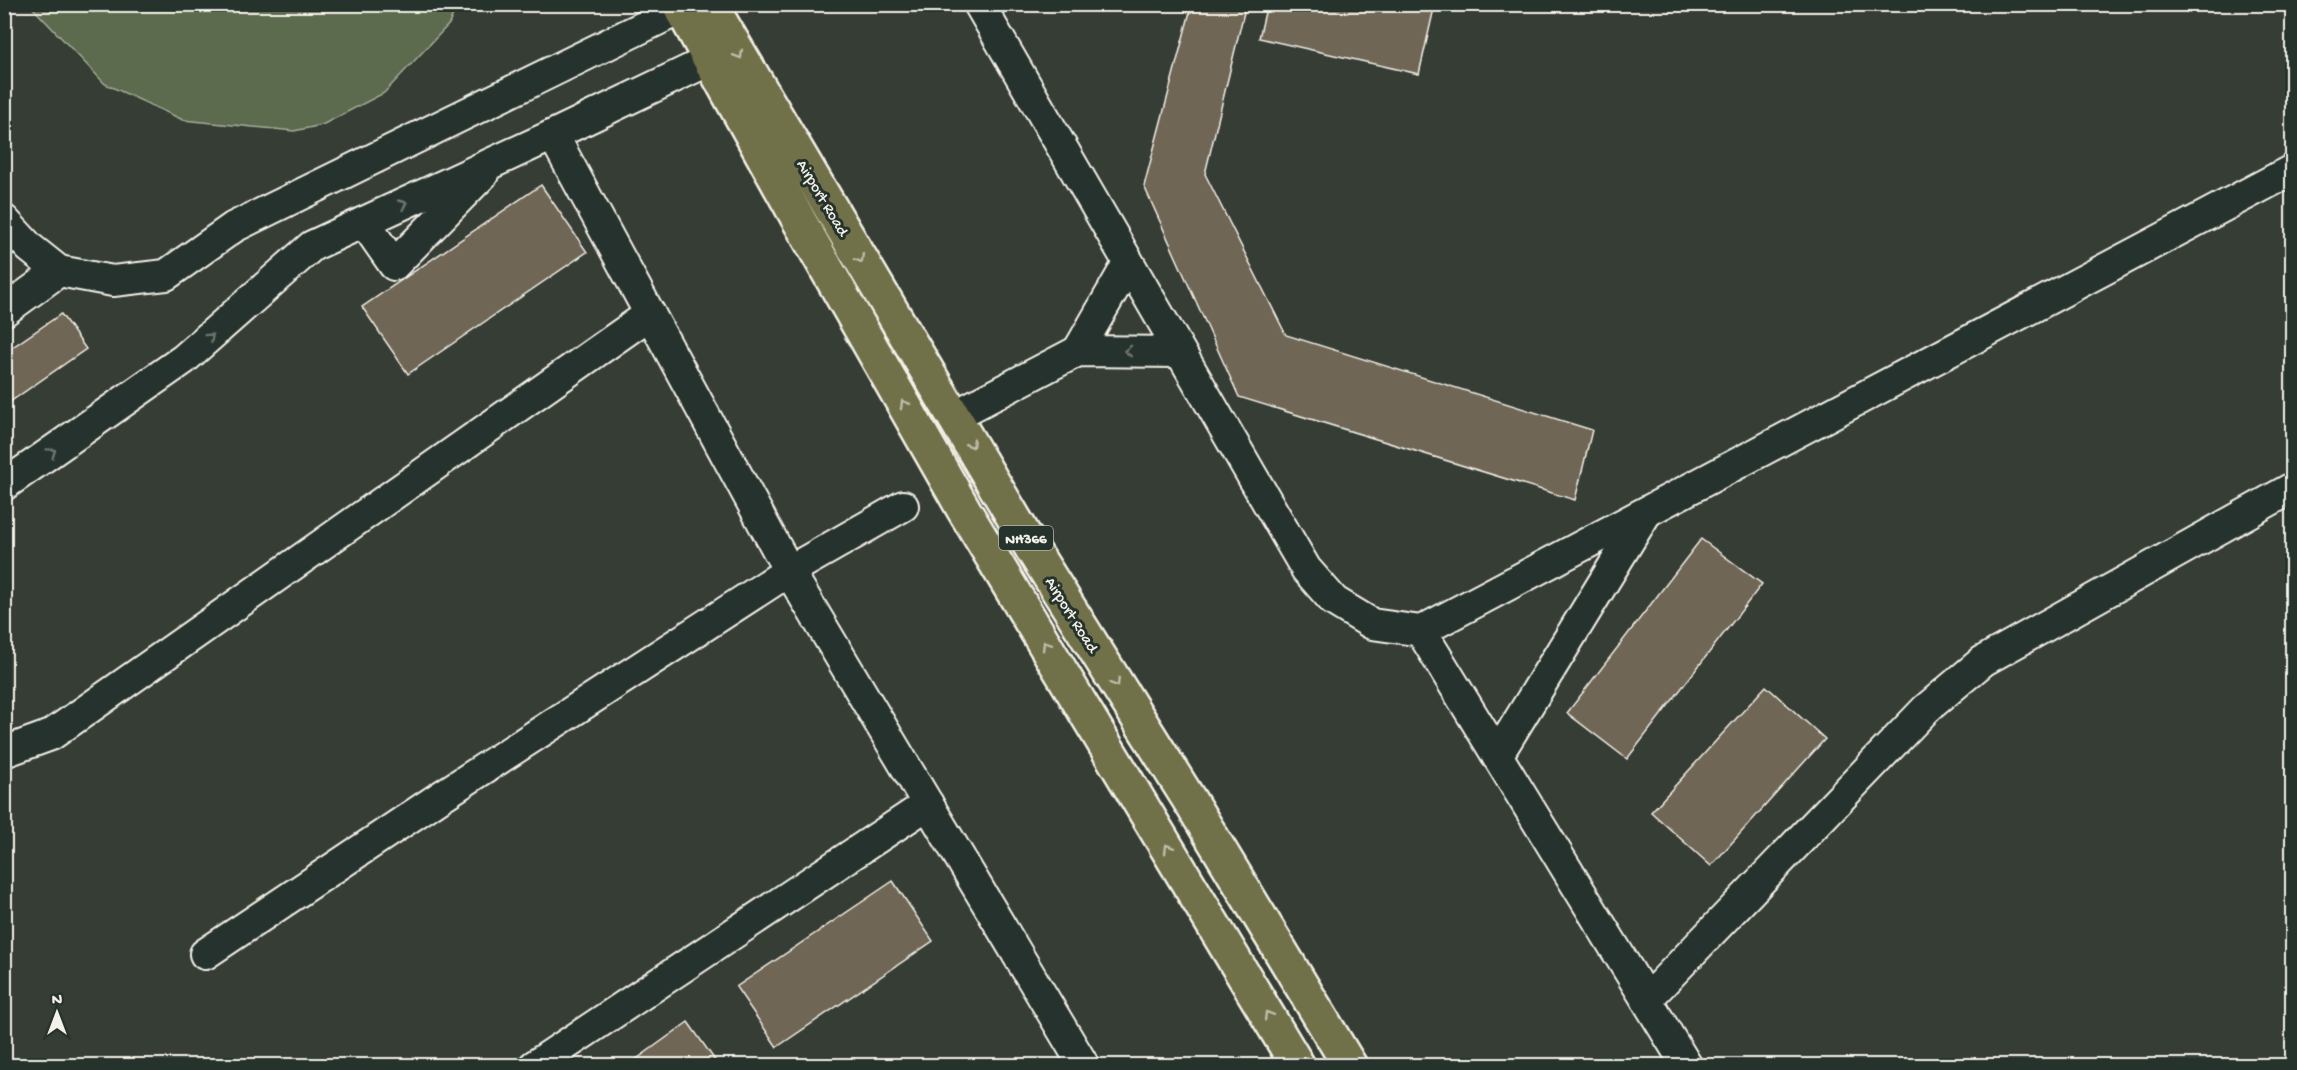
<svg xmlns="http://www.w3.org/2000/svg" width="2297" height="1070" viewBox="0 0 2297 1070" font-family="'Gochi Hand',sans-serif">
<style>
.green{fill:#5c6b4e;stroke:#a8ae9b;stroke-width:1.5}
.building{fill:#6f6657;stroke:#f4f1e8;stroke-width:1.5}
.lines{fill:none;stroke-linecap:round;stroke-linejoin:round}
.minor-casing{stroke:#f4f1e8;stroke-width:34}
.trunk-casing{stroke:#f4f1e8;stroke-width:38}
.minor{stroke:#26332d;stroke-width:30}
.trunk{stroke:#70704a;stroke-width:33}
.oneway{stroke:#bfbda9}
.oneway2{stroke:#6e766e}
.labels{text-anchor:middle;stroke-width:6;stroke-linejoin:round;paint-order:stroke}
.shield{fill:#26332d;stroke:#b6b8b0;stroke-width:1.5}
.shield-label{font-size:15px;font-weight:bold;fill:#f4f1e8}
.street-label{font-size:16px;fill:#f4f1e8;stroke:#26332d}
</style>
<rect width="100%" height="100%" fill="#353d35"/>
<filter id="ink" filterUnits="userSpaceOnUse"><feTurbulence type="fractalNoise" baseFrequency=".0167" numOctaves="2"/><feDisplacementMap in="SourceGraphic" scale="12" xChannelSelector="R" yChannelSelector="G"/><feConvolveMatrix kernelMatrix="1 2 1 2 8 2 1 2 1" color-interpolation-filters="sRGB"/></filter>
<g filter="url(#ink)">
<polygon class="green" points="30,5 457,5 449,24 384,93 322,125 294,131 183,120 105,84"/>
<g class="building">
<polygon points="1192,4 1246,4 1205,174 1286,335 1592,430 1575,500 1239,397 1144,186"/>
<polygon points="1267,4 1435,4 1419,74 1259,38"/>
<polygon points="541,185 587,252 408,374 362,307"/>
<polygon points="61,314 86,349 4,406 4,353"/>
<polygon points="1701,539 1762,584 1627,759 1567,713"/>
<polygon points="1766,686 1825,739 1711,866 1651,812"/>
<polygon points="893,881 933,941 777,1047 736,987"/>
<polygon points="688,1022 719,1066 627,1066"/>
</g>
<g class="lines">
<defs>
<g id="minor">
<polyline points="979,4 1306,569 1334,601 1372,624 1421,631 2292,170"/>
<polyline points="553,135 789,571 1084,1066"/>
<polyline points="4,220 30,248 59,271 113,281 166,275 234,227 690,4"/>
<polyline points="364,222 394,265 483,174"/>
<polyline points="4,311 59,271"/>
<polyline points="1078,351 1128,264"/>
<polyline points="954,416 1078,351 1179,352"/>
<polyline points="4,485 184,359 312,246 553,135 710,60"/>
<polyline points="1421,631 1687,1066"/>
<polyline points="4,752 51,735 650,314"/>
<polyline points="1497,756 1646,513"/>
<polyline points="205,954 440,797 789,571 903,506"/>
<polyline points="1647,999 1926,709 1983,661 2292,488"/>
<polyline points="534,1066 928,804"/>
</g>
<g id="trunk">
<polyline points="679,4 800,222 964,510 1298,1066"/>
<polyline points="710,4 1034,552 1190,801 1350,1066"/>
</g>
</defs>
<use href="#minor" class="minor-casing"/>
<use href="#trunk" class="trunk-casing"/>
<use href="#minor" class="minor"/>
<use href="#trunk" class="trunk"/>
</g>
<defs><path id="oneway-chevron" d="M-2-3.5L2.5 0L-2 3.5" fill="none" stroke-width="1.6" stroke-linecap="round" stroke-linejoin="round" transform="scale(1.5)"/></defs>
<g class="oneway">
<use href="#oneway-chevron" transform="translate(739 55) rotate(59)"/>
<use href="#oneway-chevron" transform="translate(860 259) rotate(59)"/>
<use href="#oneway-chevron" transform="translate(904 404) rotate(-120)"/>
<use href="#oneway-chevron" transform="translate(971 444) rotate(59)"/>
<use href="#oneway-chevron" transform="translate(1046 645) rotate(-121)"/>
<use href="#oneway-chevron" transform="translate(1116 683) rotate(58)"/>
<use href="#oneway-chevron" transform="translate(1168 848) rotate(-121)"/>
<use href="#oneway-chevron" transform="translate(1268 1015) rotate(-121)"/>
</g>
<g class="oneway2">
<use href="#oneway-chevron" transform="translate(403 204) rotate(-25)"/>
<use href="#oneway-chevron" transform="translate(210 337) rotate(-42)"/>
<use href="#oneway-chevron" transform="translate(1128 351) rotate(-179)"/>
<use href="#oneway-chevron" transform="translate(52 452) rotate(-35)"/>
</g>
</g>
<g class="labels">
<rect class="shield" x="999" y="526" width="54" height="24" rx="4.5"/>
<g class="shield-label">
<text x="1026" y="543">NH366</text>
</g>
<g class="street-label">
<text transform="translate(824 197) rotate(59)" y="6">Airport Road</text>
<text transform="translate(1073 614) rotate(58)" y="6">Airport Road</text>
</g>
</g>
<rect width="2297" height="1070" fill="none" stroke="#26332d" stroke-width="24"/>
<rect x="12" y="12" width="2273" height="1046" fill="none" stroke="#f4f1e8" stroke-width="2" filter="url(#ink)"/>
<g transform="translate(57 1013)" stroke="#26332d" stroke-width="4.5" paint-order="stroke">
<path d="M0-4.5L10 22L0 15L-10 22Z" fill="#f4f1e8"/>
<text y="-9" font-size="16" font-weight="bold" text-anchor="middle" fill="#f4f1e8">N</text>
</g>
</svg>
